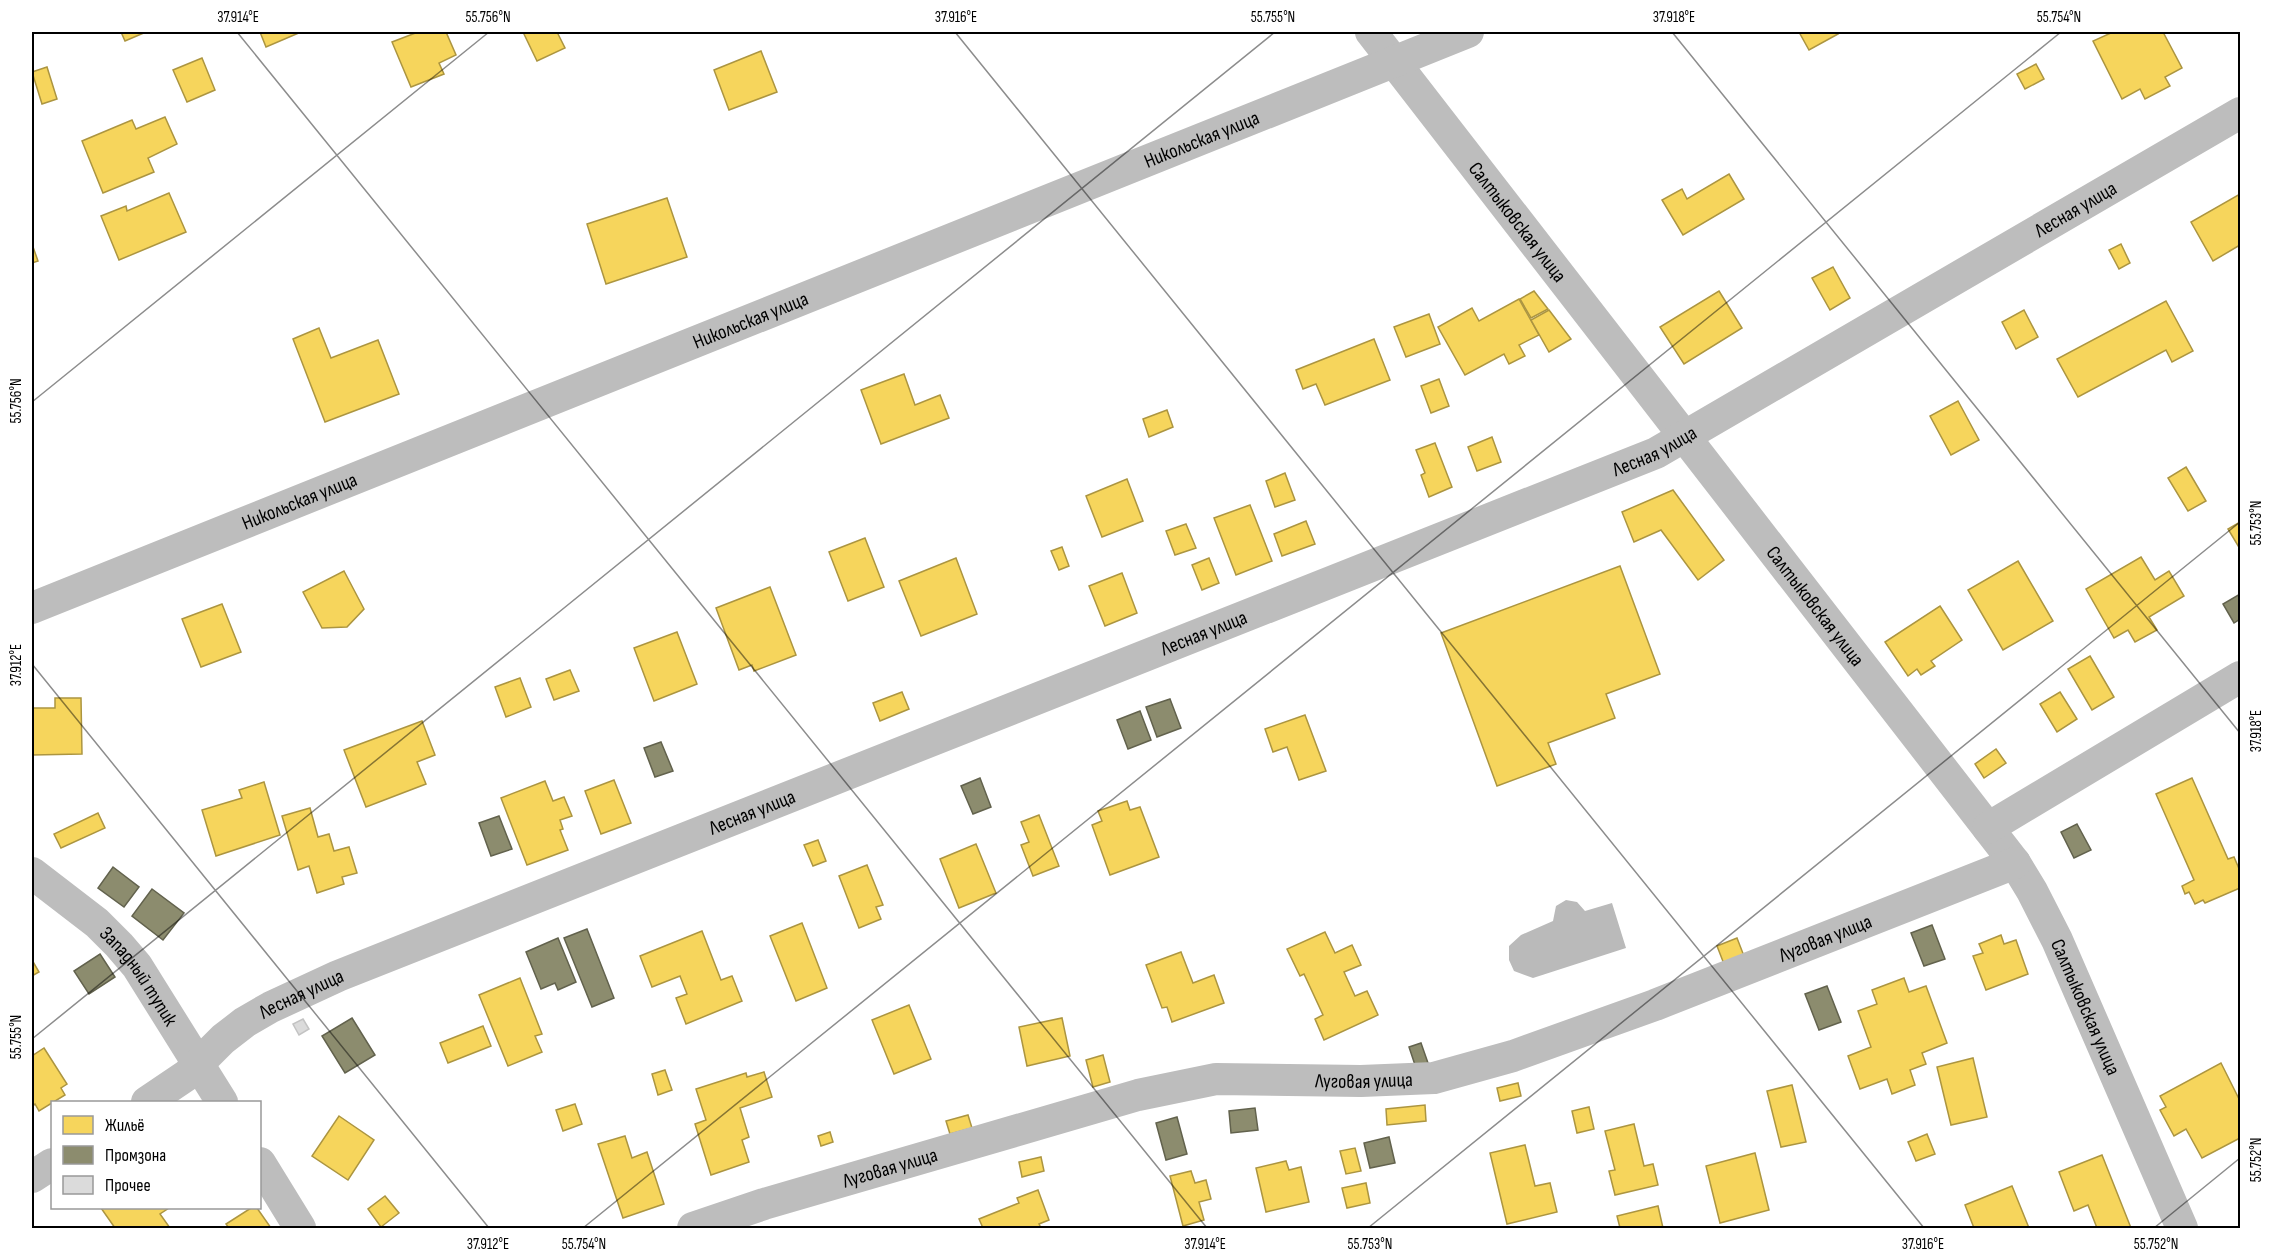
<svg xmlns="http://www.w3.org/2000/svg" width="2272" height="1260" viewBox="0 0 2272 1260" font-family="'Sofia Sans Condensed',sans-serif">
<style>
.water{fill:#bababa}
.homes{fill:#f6d55c;stroke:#ac9540;stroke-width:1.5}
.industry{fill:#8c8c6e;stroke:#62624d;stroke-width:1.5}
.building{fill:#dbdbdb;stroke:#c3c3c3;stroke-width:1.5}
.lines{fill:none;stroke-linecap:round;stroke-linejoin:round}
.street{stroke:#bdbdbd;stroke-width:32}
.ticks{fill:none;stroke:#000;stroke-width:1.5;stroke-opacity:0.45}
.labels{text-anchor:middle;stroke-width:6;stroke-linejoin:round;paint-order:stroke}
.street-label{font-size:20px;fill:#000;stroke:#fff}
.neatline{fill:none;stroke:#000;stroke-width:2}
.ticks-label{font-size:15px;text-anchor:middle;fill:#000}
</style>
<rect width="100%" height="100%" fill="#fff"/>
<polygon class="water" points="1566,900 1577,902 1585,911 1612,903 1626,948 1533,978 1514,971 1509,960 1509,946 1521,935 1553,921 1556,906"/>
<g class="homes">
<polygon points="121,32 146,32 125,41"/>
<polygon points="260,32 301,32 266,47"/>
<polygon points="418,32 446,32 456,55 439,63 444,74 411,87 392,42"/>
<polygon points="523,32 557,32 565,48 537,61"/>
<polygon points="1799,32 1836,32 1838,34 1809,50"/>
<polygon points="2113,32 2163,32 2182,68 2165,77 2170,86 2145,99 2140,89 2122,99 2093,41"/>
<polygon points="761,51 777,92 729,110 714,70"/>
<polygon points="202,58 215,90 187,102 173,70"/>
<polygon points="2036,64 2044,79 2025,89 2017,74"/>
<polygon points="47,67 57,99 42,104 32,72"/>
<polygon points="165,117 177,144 148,158 154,172 103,193 82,141 132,120 136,129"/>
<polygon points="1729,174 1744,199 1683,235 1662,200 1682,189 1687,199"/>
<polygon points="169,193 186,232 119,260 101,216 126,206 127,211"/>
<polygon points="2240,194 2240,245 2213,261 2191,222"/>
<polygon points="667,198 687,257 606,284 587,224"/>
<polygon points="32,244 38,261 32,263"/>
<polygon points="2121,244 2130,263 2119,269 2109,250"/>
<polygon points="1833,267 1850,298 1830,310 1812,278"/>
<polygon points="1534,291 1548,309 1531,318 1520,299"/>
<polygon points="1719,291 1742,328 1684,364 1660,327"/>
<polygon points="1519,299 1539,335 1519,345 1525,356 1509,364 1504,354 1465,375 1438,327 1472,308 1479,321"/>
<polygon points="2166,301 2193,351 2172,362 2166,350 2078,397 2057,359"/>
<polygon points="1549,310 1571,339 1549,352 1531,320"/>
<polygon points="2024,310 2038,337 2016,349 2002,322"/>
<polygon points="1429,314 1440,344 1406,357 1394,327"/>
<polygon points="319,328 331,358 378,340 399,394 325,422 293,339"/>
<polygon points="1374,339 1390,380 1325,405 1316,384 1303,389 1296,370"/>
<polygon points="904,374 915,405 940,395 949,418 881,444 861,390"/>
<polygon points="1439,379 1449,406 1431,413 1421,386"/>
<polygon points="1958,401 1979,440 1951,455 1930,416"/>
<polygon points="1167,410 1173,427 1149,437 1143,419"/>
<polygon points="1492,437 1501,462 1477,471 1468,447"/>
<polygon points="1435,443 1452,487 1429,497 1421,475 1425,473 1416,450"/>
<polygon points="2186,467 2206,501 2188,511 2168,478"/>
<polygon points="1285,473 1295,500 1275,507 1266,481"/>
<polygon points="1127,479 1143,521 1102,537 1086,496"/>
<polygon points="1673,490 1724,560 1698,580 1661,530 1634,542 1622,512"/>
<polygon points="1250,505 1272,561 1236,575 1214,518"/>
<polygon points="1306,521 1315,544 1282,556 1274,534"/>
<polygon points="2240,522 2240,549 2228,529"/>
<polygon points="1186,524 1196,548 1175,555 1166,531"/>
<polygon points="865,538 884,587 848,601 829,552"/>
<polygon points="1062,547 1069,566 1059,570 1051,551"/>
<polygon points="2141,557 2155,580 2169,571 2184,596 2149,617 2157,630 2135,642 2128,630 2114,638 2086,589"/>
<polygon points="956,558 977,614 921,636 899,581"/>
<polygon points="1209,558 1219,583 1202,590 1192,565"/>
<polygon points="2018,561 2053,621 2003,650 1968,590"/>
<polygon points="1620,566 1660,674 1606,694 1615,718 1548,743 1556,764 1497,786 1441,633"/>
<polygon points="344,571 364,609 347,627 322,628 303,592"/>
<polygon points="1122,573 1137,613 1105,626 1089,586"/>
<polygon points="770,587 796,655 754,671 752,665 739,670 716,608"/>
<polygon points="222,604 241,652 201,667 182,619"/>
<polygon points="1940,606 1962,640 1931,661 1935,666 1921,675 1917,669 1908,676 1885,642"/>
<polygon points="677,632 697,684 654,701 634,648"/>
<polygon points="2090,656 2114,697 2092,710 2068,669"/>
<polygon points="570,670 579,691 554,700 546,679"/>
<polygon points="520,678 531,707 506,717 495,687"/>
<polygon points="902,692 909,709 880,721 873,703"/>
<polygon points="2060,692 2077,719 2057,732 2040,704"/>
<polygon points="55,698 81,698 82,754 32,755 32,708 55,708"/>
<polygon points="1305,715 1326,771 1299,780 1287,747 1273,752 1265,729"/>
<polygon points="422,721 435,755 417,762 426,784 366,807 344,750"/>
<polygon points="1996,749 2006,763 1984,778 1975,764"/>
<polygon points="2192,778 2228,859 2234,857 2240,871 2240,888 2205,903 2203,900 2195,904 2189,892 2185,894 2182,886 2194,880 2156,794"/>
<polygon points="614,780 631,823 601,834 585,791"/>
<polygon points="545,781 553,801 564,797 572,816 560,820 563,829 560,830 568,850 527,865 501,798"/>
<polygon points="264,782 280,835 216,856 202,810 242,798 239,790"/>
<polygon points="1127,801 1130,810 1140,807 1159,857 1110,875 1092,825 1102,821 1098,811"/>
<polygon points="310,808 318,837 329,834 334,851 349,847 357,873 342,877 344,884 317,893 309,866 298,870 282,816"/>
<polygon points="98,813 105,828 61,848 54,834"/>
<polygon points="1039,815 1059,866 1033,876 1021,845 1029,842 1021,822"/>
<polygon points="818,840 826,861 813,866 804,845"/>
<polygon points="976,844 996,893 959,908 940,859"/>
<polygon points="867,865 883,905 876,907 881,919 859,928 839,876"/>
<polygon points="802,923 827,988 796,1001 770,936"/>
<polygon points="702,931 721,980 732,976 742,1001 686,1024 676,998 687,994 680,976 652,987 640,956"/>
<polygon points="1325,932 1335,953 1352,945 1361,965 1344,972 1355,996 1367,991 1378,1015 1324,1040 1315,1019 1323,1015 1304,974 1300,976 1287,949"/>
<polygon points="2001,935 2004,944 2016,940 2028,974 1986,990 1973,956 1983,953 1979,944"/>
<polygon points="1737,938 1744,956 1724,964 1717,946"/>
<polygon points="1181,952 1193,983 1214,975 1224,1003 1172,1022 1167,1007 1162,1008 1146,965"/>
<polygon points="32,960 39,972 32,976"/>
<polygon points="520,978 542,1034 535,1036 542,1052 508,1066 479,995"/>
<polygon points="1904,978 1909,992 1926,986 1947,1043 1922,1053 1926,1064 1910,1070 1915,1085 1892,1094 1887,1079 1860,1089 1848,1056 1871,1047 1858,1011 1877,1004 1872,990"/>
<polygon points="909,1005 931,1059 894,1074 872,1020"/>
<polygon points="1062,1018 1070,1056 1027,1066 1019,1027"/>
<polygon points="483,1026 491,1046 448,1063 440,1043"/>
<polygon points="44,1048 67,1084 61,1088 65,1095 39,1111 35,1104 32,1107 32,1056"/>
<polygon points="1103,1055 1110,1082 1093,1087 1086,1060"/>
<polygon points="1973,1058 1987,1117 1951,1125 1937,1067"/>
<polygon points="2221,1063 2240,1101 2240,1138 2202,1158 2186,1129 2174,1136 2160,1110 2166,1107 2160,1096"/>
<polygon points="665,1070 672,1090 658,1095 652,1074"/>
<polygon points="764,1072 772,1097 740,1108 749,1137 742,1140 749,1162 711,1175 695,1124 706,1120 696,1089 746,1073 747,1077"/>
<polygon points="1518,1083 1521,1096 1500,1101 1497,1088"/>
<polygon points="1792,1085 1806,1142 1781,1147 1767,1091"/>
<polygon points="575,1104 582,1124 563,1131 556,1110"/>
<polygon points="1425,1105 1426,1121 1387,1125 1386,1109"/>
<polygon points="1589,1107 1594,1129 1577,1133 1572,1111"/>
<polygon points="968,1115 972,1128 950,1134 946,1121"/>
<polygon points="339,1116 374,1140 348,1180 312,1156"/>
<polygon points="1634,1124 1644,1166 1653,1164 1658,1185 1615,1195 1609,1171 1615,1170 1605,1131"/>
<polygon points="830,1132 833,1142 821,1146 818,1136"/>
<polygon points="1927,1134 1935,1154 1916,1161 1908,1142"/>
<polygon points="625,1136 632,1158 647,1152 664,1204 623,1218 598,1144"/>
<polygon points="1525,1145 1535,1186 1550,1183 1557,1212 1507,1224 1490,1153"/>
<polygon points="1355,1148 1361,1171 1346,1174 1340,1151"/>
<polygon points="1755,1153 1769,1210 1720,1223 1706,1166"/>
<polygon points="2102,1155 2131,1228 2097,1228 2088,1205 2074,1211 2059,1172"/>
<polygon points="1041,1157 1044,1171 1022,1177 1019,1162"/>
<polygon points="1286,1161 1289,1170 1301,1167 1309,1202 1266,1212 1256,1168"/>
<polygon points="1191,1171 1195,1183 1206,1180 1211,1199 1199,1202 1204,1220 1183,1226 1170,1176"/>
<polygon points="1366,1183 1370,1203 1347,1208 1342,1188"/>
<polygon points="2012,1186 2029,1228 1974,1228 1965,1205"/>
<polygon points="1038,1190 1049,1220 1039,1224 1041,1228 983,1228 979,1219 1019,1203 1017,1198"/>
<polygon points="385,1196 399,1213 381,1227 368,1209"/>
<polygon points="1658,1206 1663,1228 1620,1228 1617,1216"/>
<polygon points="101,1208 169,1208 160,1214 170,1228 115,1228"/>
<polygon points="251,1208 257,1208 271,1228 229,1228 226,1224"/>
</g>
<g class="industry">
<polygon points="2240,594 2240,619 2234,623 2223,604"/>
<polygon points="1170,699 1181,728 1157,737 1146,707"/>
<polygon points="1140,711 1151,740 1128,749 1117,720"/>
<polygon points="661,742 673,771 655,777 644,748"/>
<polygon points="980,778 991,807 973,814 961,786"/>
<polygon points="499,816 512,849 491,856 479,823"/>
<polygon points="2077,824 2091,850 2074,858 2061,832"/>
<polygon points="113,867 139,887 124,907 98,888"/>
<polygon points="152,889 184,913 163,940 132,916"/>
<polygon points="1932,925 1945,959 1924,966 1911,933"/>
<polygon points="587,929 614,998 592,1007 564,938"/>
<polygon points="558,938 576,982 558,990 555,983 541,989 526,952"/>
<polygon points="100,954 115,977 89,994 74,971"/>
<polygon points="1827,986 1841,1022 1819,1030 1805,994"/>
<polygon points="352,1018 375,1055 345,1073 322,1036"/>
<polygon points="1421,1043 1428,1063 1416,1068 1409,1047"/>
<polygon points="1255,1108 1258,1130 1231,1133 1229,1111"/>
<polygon points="1177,1117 1187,1154 1166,1160 1156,1123"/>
<polygon points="1389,1137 1395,1163 1370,1168 1364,1143"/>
</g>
<polygon class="building" points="303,1019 309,1029 299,1035 293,1024"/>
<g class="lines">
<g class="street">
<path id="s1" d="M1371,32l644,831 17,28 25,49 125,288"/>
<path id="s2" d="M32,608l1436,-576"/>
<polyline points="1988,828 2240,677"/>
<path id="s3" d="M32,873l65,50 22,22 18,21 85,136"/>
<path id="s4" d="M147,1102l40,-27 36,-36 22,-17 26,-15 67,-31 1318,-523 584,-340"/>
<polyline points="260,1163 300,1228"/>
<polyline points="32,1177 52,1164"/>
<path id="s5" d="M693,1228l71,-24 374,-109 78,-16 145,2 73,-3 79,-22 142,-51 360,-142"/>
</g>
</g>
<path class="ticks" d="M237,32l970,1196M955,32l969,1196M1672,32l568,701M32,402l457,-370M32,664l457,564M32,1039l1243,-1007M583,1228l1478,-1196M1368,1228l872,-706M2154,1228l86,-70"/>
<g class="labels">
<g class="street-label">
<text dy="7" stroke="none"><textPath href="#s2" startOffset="1260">Никольская улица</textPath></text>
<text dy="7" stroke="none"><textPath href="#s4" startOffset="2134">Лесная улица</textPath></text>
<text dy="7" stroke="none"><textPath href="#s1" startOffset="240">Салтыковская улица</textPath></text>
<text dy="7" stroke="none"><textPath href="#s2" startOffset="774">Никольская улица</textPath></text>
<text dy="7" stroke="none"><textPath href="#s4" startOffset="1648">Лесная улица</textPath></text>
<text dy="7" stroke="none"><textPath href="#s2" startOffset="288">Никольская улица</textPath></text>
<text dy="7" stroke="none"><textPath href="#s1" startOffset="726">Салтыковская улица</textPath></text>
<text dy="7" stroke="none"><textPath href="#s4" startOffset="1162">Лесная улица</textPath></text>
<text dy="7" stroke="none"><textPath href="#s4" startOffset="676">Лесная улица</textPath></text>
<text dy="7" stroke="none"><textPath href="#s5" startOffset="1178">Луговая улица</textPath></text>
<text dy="7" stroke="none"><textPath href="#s3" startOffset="150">Западный тупик</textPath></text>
<text dy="7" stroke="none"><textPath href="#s4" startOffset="190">Лесная улица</textPath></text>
<text dy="7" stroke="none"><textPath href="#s1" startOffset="1212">Салтыковская улица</textPath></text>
<text dy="7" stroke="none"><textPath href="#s5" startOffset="692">Луговая улица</textPath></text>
<text dy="7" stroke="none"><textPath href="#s5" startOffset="206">Луговая улица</textPath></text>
</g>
</g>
<rect width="2272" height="1260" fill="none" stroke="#ffffff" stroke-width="66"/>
<rect x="51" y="1101" width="210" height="108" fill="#ffffff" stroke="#999999" stroke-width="1.5"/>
<rect x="63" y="1116" width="30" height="18" fill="#f6d55c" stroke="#999999" stroke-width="1.5"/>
<text x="105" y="1131" font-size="18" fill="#000000">Жильё</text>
<rect x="63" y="1146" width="30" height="18" fill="#8c8c6e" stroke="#999999" stroke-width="1.5"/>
<text x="105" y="1161" font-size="18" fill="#000000">Промзона</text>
<rect x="63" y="1176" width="30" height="18" fill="#dbdbdb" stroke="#999999" stroke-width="1.5"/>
<text x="105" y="1191" font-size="18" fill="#000000">Прочее</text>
<rect x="33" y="33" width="2206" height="1194" class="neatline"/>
<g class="ticks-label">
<text x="238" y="22">37.914°E</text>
<text x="488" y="22">55.756°N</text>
<text x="956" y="22">37.916°E</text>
<text x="1273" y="22">55.755°N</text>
<text x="1674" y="22">37.918°E</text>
<text x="2059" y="22">55.754°N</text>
<text transform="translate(16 401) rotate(-90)" y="5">55.756°N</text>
<text transform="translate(2256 523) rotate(-90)" y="5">55.753°N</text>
<text transform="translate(16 665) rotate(-90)" y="5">37.912°E</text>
<text transform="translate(2256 731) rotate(-90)" y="5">37.918°E</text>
<text transform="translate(16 1037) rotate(-90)" y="5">55.755°N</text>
<text transform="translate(2256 1160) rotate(-90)" y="5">55.752°N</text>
<text x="488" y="1249">37.912°E</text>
<text x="584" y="1249">55.754°N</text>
<text x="1205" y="1249">37.914°E</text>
<text x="1370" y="1249">55.753°N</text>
<text x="1923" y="1249">37.916°E</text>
<text x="2156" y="1249">55.752°N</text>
</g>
</svg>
